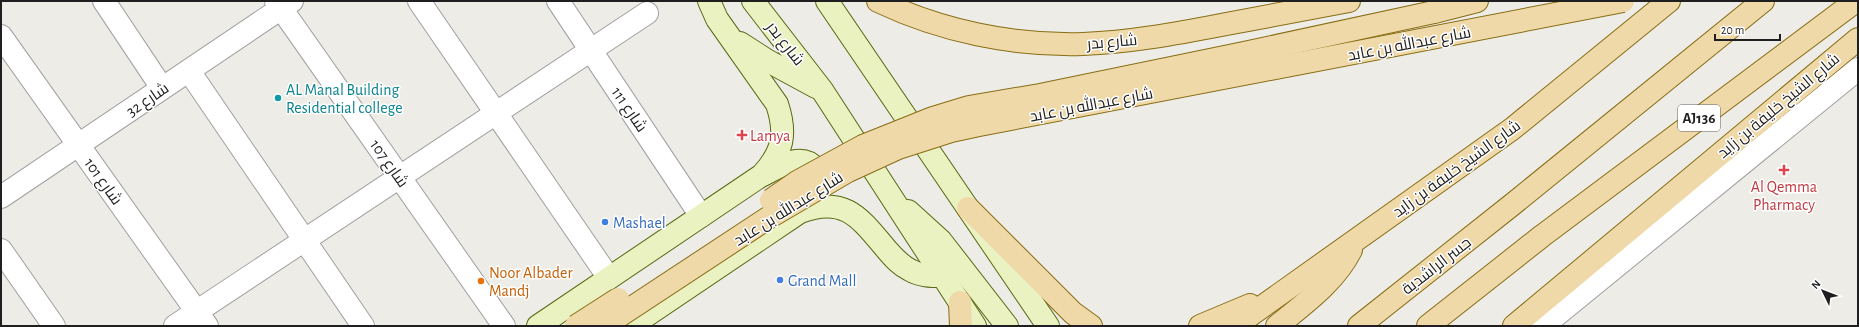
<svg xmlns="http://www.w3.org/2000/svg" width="1859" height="327" viewBox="0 0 1859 327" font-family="'Alegreya Sans',Cairo,sans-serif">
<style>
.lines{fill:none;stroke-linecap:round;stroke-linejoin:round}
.minor-casing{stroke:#a0a0a0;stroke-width:24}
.tertiary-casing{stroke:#a0a0a0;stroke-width:24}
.secondary-casing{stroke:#566913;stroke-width:24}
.primary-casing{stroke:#876d13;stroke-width:24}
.minor{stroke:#fff;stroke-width:22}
.tertiary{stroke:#fff;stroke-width:22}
.secondary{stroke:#eaf2c1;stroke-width:22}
.primary{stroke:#f0d9a9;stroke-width:22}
.primary-bridge-casing{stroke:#876d13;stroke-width:24;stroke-linecap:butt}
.primary-bridge{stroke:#f0d9a9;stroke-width:22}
.culture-dot{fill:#0f9aa8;stroke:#fff;stroke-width:1.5}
.health-dot{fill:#e0444e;stroke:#fff;stroke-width:1.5}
.shop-dot{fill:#3f7fe0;stroke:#fff;stroke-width:1.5}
.food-dot{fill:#e8710a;stroke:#fff;stroke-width:1.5}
.labels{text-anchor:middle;stroke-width:3;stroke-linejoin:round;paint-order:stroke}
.shield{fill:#fff;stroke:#626262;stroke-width:1}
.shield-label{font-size:15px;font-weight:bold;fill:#1f1f1f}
.street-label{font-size:16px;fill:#1f1f1f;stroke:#fff}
.culture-label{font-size:16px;fill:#0d838f;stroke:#fff;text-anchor:start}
.health-label{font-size:16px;fill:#be3a42;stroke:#fff;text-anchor:start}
.shop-label{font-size:16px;fill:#366cbe;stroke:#fff;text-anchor:start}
.food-label{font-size:16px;fill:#c56008;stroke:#fff;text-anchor:start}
</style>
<rect width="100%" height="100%" fill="#eeece6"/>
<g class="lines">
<defs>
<g id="minor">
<polyline points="104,1 162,88"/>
<polyline points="276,1 504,326"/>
<polyline points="419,1 609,278"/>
<polyline points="558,1 701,216"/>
<polyline points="1,36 207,326"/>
<polyline points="189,71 363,326"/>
<polyline points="1,197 292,1"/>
<polyline points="1,250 54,326"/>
<polyline points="175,326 647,13"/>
</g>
<polyline id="tertiary" points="1543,326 1858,69"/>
<g id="secondary">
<polyline points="753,1 822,90 975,326"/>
<polyline points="827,1 1048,326"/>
<polyline points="740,43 768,61 816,87"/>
<path d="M763,175c14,-7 38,-24 52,-7 5,6 6,12 5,20"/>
<polyline points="908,211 941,241 1007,326"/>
<path d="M538,326l224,-151c21,-23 25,-41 15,-71l-60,-85 -8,-18"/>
<path d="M631,326l169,-114c45,-17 60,6 87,38 7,8 13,15 23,20 10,6 21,6 33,6"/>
</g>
<g id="primary">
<path d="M878,1c63,30 135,45 205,43 47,-2 92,-10 138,-19 42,-8 85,-16 128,-24"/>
<polyline points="1434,12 1477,1"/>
<polyline points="968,208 1073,313 1091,326"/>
<polyline points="960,302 961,326"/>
<polyline points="1200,326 1250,305"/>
<polyline points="1235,326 1512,129 1669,1"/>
<path d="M1277,326c27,-22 58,-44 74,-76"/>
<polyline points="1359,326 1513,204 1763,1"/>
<polyline points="1428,326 1542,236 1856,1"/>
<polyline points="1514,326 1858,39"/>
</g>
</defs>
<use href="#minor" class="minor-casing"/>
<use href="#tertiary" class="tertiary-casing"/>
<use href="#secondary" class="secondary-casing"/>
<use href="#primary" class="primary-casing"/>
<use href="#minor" class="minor"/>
<use href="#tertiary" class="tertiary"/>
<use href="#secondary" class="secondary"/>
<use href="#primary" class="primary"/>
<defs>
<g id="primary-bridge">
<polyline points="771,200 797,182 863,146 933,118 969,107 1040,95 1244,53 1434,12"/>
<polyline points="576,326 618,299"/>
<polyline points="604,326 768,218 848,171 898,148 951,131 979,125 1623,1"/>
</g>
</defs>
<use href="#primary-bridge" class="primary-bridge-casing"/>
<use href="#primary-bridge" class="primary-bridge"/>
</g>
<circle class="culture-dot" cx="278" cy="98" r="4"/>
<g class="health-dot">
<path d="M740 129h4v4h4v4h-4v4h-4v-4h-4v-4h4z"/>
<path d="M1782 164h4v4h4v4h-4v4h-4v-4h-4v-4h4z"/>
</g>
<g class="shop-dot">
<circle cx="605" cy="222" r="4"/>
<circle cx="780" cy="280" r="4"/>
</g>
<circle class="food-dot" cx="481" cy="281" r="4"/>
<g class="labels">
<rect class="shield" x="1678" y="105" width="42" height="26" rx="3"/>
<g class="shield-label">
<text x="1699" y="123">AJ136</text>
</g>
<g class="street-label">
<text transform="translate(1112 41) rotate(-5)" y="6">شارع بدر</text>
<text transform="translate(786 43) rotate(52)" y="6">شارع بدر</text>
<text transform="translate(1409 43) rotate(-11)" y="6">شارع عبدالله بن عابد</text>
<text transform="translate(147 99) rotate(-34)" y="6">شارع 32</text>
<text transform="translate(1091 104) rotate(-11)" y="6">شارع عبدالله بن عابد</text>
<text transform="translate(1778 105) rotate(-40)" y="6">شارع الشيخ خليفة بن زايد</text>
<text transform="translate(630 109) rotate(56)" y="6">شارع 111</text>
<text transform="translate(390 163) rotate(55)" y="6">شارع 107</text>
<text transform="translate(1456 168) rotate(-36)" y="6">شارع الشيخ خليفة بن زايد</text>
<text transform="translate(104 181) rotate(55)" y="6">شارع 101</text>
<text transform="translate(788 208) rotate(-32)" y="6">شارع عبدالله بن عابد</text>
<text transform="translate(1436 265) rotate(-38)" y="6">جسر الراشدية</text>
</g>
<g class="culture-label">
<text x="286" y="95">AL Manal Building<tspan x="286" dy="18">Residential college</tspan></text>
</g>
<g class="health-label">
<text x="750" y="141">Lamya</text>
<text x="1784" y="192" text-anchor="middle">Al Qemma<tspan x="1784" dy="18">Pharmacy</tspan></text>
</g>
<g class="shop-label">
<text x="613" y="228">Mashael</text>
<text x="788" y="286">Grand Mall</text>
</g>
<g class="food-label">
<text x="489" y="278">Noor Albader<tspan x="489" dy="18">Mandj</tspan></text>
</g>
</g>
<rect width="1859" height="327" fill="none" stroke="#1f1f1f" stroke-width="4"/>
<g transform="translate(1823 291) rotate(313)" stroke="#ffffff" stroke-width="3" paint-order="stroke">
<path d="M0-3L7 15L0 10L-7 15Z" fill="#1f1f1f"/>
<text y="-6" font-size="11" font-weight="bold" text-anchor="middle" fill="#1f1f1f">N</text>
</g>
<path d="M1715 34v6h65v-6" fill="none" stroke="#1f1f1f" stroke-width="2"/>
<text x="1721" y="34" font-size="12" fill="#1f1f1f" stroke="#ffffff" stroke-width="3" paint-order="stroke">20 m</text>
</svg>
